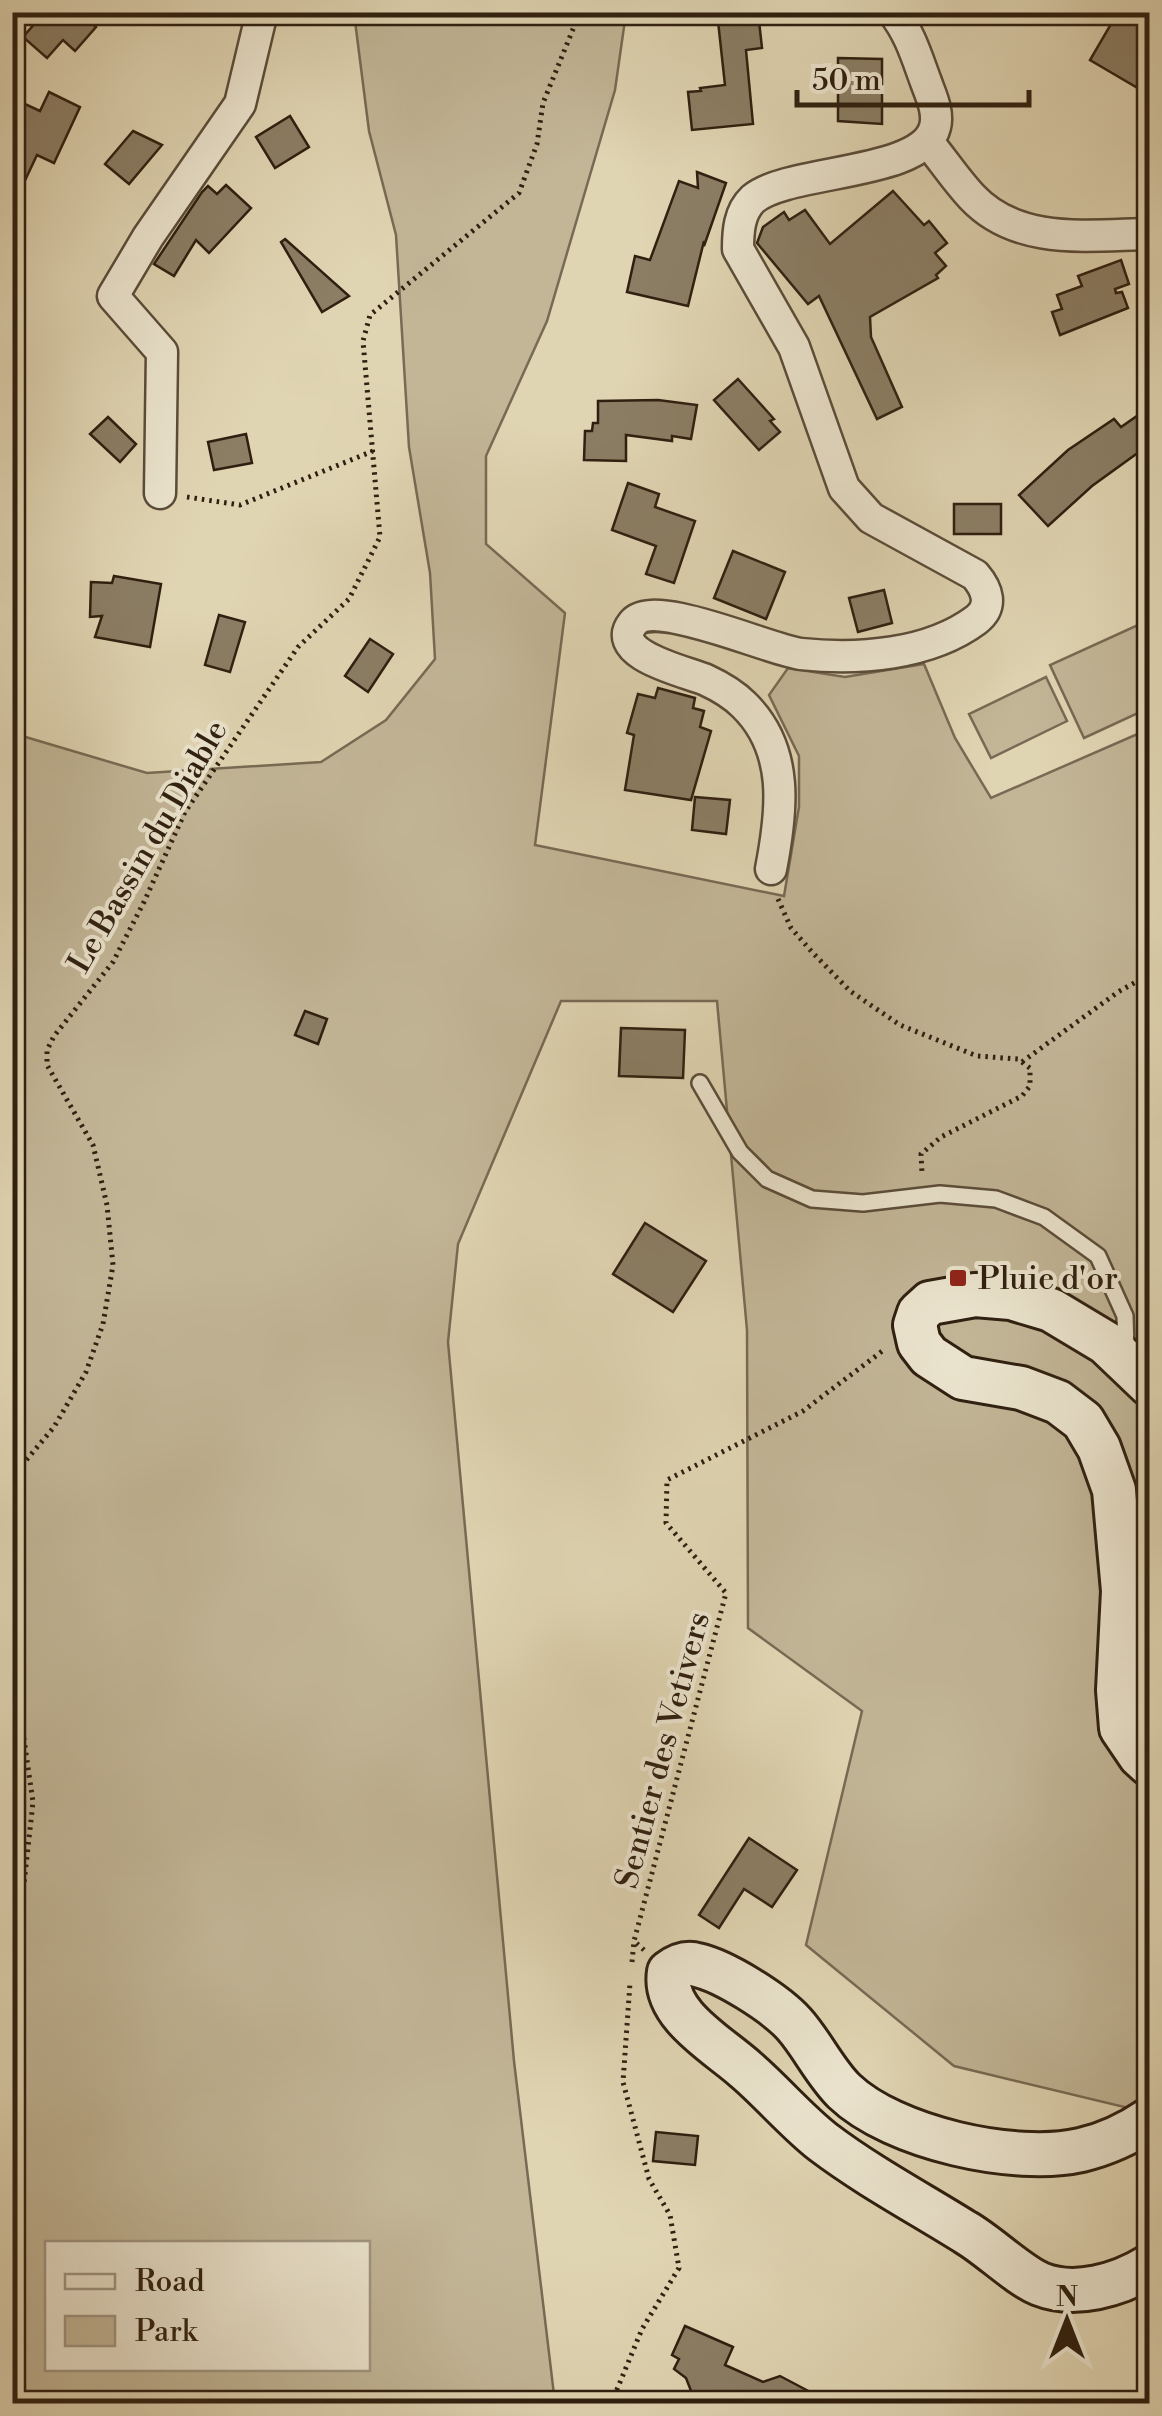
<svg xmlns="http://www.w3.org/2000/svg" width="1162" height="2416" viewBox="0 0 1162 2416" font-family="'Libre Bodoni',serif">
<style>
.green{fill:#c2b697;stroke:#786a54;stroke-width:2.5;fill-rule:evenodd}
.building{fill:#8b7e65;stroke:#2f1f10;stroke-width:2.5}
.lines{fill:none;stroke-linecap:round;stroke-linejoin:round}
.service-casing{stroke:#5b4c39;stroke-width:20}
.minor-casing{stroke:#5b4c39;stroke-width:35}
.secondary-casing{stroke:#2f1f10;stroke-width:48}
.path{stroke:#2f1f10;stroke-width:5;stroke-dasharray:2.5 5;stroke-linecap:butt}
.service{stroke:#ebe4ce;stroke-width:15}
.minor{stroke:#ebe4ce;stroke-width:30}
.secondary{stroke:#ebe4ce;stroke-width:42}
.poi-dot{fill:#8f2418;stroke:#ebe4ce;stroke-width:4}
.labels{text-anchor:middle;stroke-width:8;stroke-linejoin:round;paint-order:stroke}
.street-label{font-size:32px;fill:#2f1f10;stroke:#ebe4ce}
.poi-label{font-size:32px;fill:#2f1f10;stroke:#ebe4ce;text-anchor:start}
</style>
<rect width="100%" height="100%" fill="#e0d5b3"/>
<filter id="stains"><feTurbulence type="fractalNoise" baseFrequency=".002" numOctaves="4"/><feColorMatrix values="0 0 0 0 .2 0 0 0 0 .09 0 0 0 0 .02 0 0 0 .5 -.17"/></filter>
<radialGradient id="worn" r=".72"><stop offset=".6" stop-color="#630" stop-opacity="0"/><stop offset="1" stop-color="#630" stop-opacity=".3"/></radialGradient>
<g class="green">
<path d="M354,13h272l-11,77 -68,231 -61,135v88l79,69 -30,232 249,51 15,-89v-51l-30,-61 19,-27 57,9 79,-13 31,74 36,60 158,-69v1384l-195,-47 -148,-121 56,-234 -114,-83 -1,-298 -30,-329h-156l-103,243 -10,98 66,719 41,342h-542l-1,-1670 135,40 174,-11 65,-42 49,-61 -5,-86 -21,-126 -13,-212 -27,-104zM48,2244h320v124h-320z"/>
<polygon points="1149,620 1149,708 1084,738 1050,665"/>
<polygon points="1046,677 1067,721 991,758 969,714"/>
</g>
<g class="building">
<polygon points="45,12 80,12 96,27 75,51 63,40 47,58 23,37"/>
<polygon points="717,12 758,12 762,48 746,50 753,124 692,130 688,92 701,91 700,88 725,85"/>
<polygon points="1118,12 1150,12 1150,64 1136,87 1090,60"/>
<polygon points="838,58 882,59 882,124 838,121"/>
<polygon points="49,92 80,107 54,163 37,155 12,208 12,98 40,111"/>
<polygon points="290,116 309,147 275,168 256,137"/>
<polygon points="133,131 162,145 129,184 105,164"/>
<polygon points="697,172 726,183 704,246 704,241 688,306 627,292 635,256 650,260 679,181 698,188"/>
<polygon points="226,185 251,208 209,253 196,240 174,276 154,264 202,192 208,186 217,194"/>
<polygon points="893,191 924,225 929,221 947,243 935,253 946,266 936,275 938,278 870,317 871,337 902,407 877,419 819,296 808,304 757,243 763,227 784,212 789,220 805,210 830,244"/>
<polygon points="285,239 349,296 322,312 281,242"/>
<polygon points="1121,260 1129,284 1115,289 1116,293 1122,292 1128,308 1060,335 1052,312 1062,309 1057,295 1082,286 1078,276"/>
<polygon points="738,379 774,419 770,421 780,432 759,450 714,400"/>
<polygon points="658,400 697,405 691,439 672,436 672,441 626,435 626,461 584,460 585,431 592,431 593,423 598,423 598,401"/>
<polygon points="1150,407 1150,444 1092,486 1048,526 1019,495 1068,450 1114,419 1121,427"/>
<polygon points="108,417 136,444 120,462 90,434"/>
<polygon points="246,434 252,463 214,470 208,442"/>
<polygon points="628,483 659,494 655,507 695,521 674,583 646,574 656,546 612,530"/>
<rect x="954" y="504" width="47" height="30"/>
<polygon points="733,551 785,572 766,619 714,598"/>
<polygon points="114,576 161,584 150,647 95,637 102,616 90,617 91,582 112,583"/>
<polygon points="884,590 892,623 858,632 849,598"/>
<polygon points="219,615 245,622 230,672 205,665"/>
<polygon points="370,639 393,654 368,692 345,676"/>
<polygon points="658,688 695,698 693,708 704,711 700,727 711,731 691,800 625,790 634,735 627,733 638,694 655,698"/>
<polygon points="695,797 730,800 726,834 692,830"/>
<polygon points="305,1011 327,1019 318,1044 295,1035"/>
<polygon points="621,1028 685,1030 683,1078 619,1076"/>
<polygon points="645,1223 706,1261 673,1312 613,1274"/>
<polygon points="749,1838 797,1870 772,1907 744,1889 719,1928 699,1915"/>
<polygon points="656,2132 698,2136 695,2165 653,2161"/>
<polygon points="685,2326 733,2347 725,2365 763,2382 780,2376 833,2404 706,2404 693,2396 686,2378 674,2369 679,2359 672,2355"/>
</g>
<g class="lines">
<defs>
<polyline id="service" points="700,1083 740,1152 767,1179 812,1199 863,1203 940,1194 996,1199 1044,1217 1098,1256 1125,1316 1126,1349"/>
<g id="minor">
<path d="M928,142c15,18 28,38 44,55 46,49 117,38 178,37"/>
<polyline points="160,493 162,352 113,296 148,237 240,104 262,12"/>
<path d="M771,869c11,-57 19,-119 -27,-164 -11,-11 -25,-19 -38,-25 -18,-8 -99,-25 -73,-57 21,-26 136,27 168,31 57,6 128,1 175,-34 18,-14 11,-31 -1,-45l-104,-57 -27,-30 -50,-141 -56,-98c0,-17 1,-37 15,-50 35,-30 170,-23 182,-72 4,-15 -4,-31 -9,-45 -9,-24 -16,-49 -33,-70"/>
</g>
<g id="secondary">
<polyline points="1150,1385 1106,1343 1051,1310 1011,1298 975,1295 930,1303 919,1313 915,1325 919,1343 929,1356 963,1378 1021,1388 1058,1402 1083,1421 1099,1448 1114,1490 1123,1591 1118,1690 1121,1728 1140,1756 1150,1765"/>
<path d="M1150,2119c-22,15 -43,25 -69,31 -66,15 -188,-12 -237,-59 -20,-20 -32,-47 -50,-67 -19,-21 -70,-53 -97,-59 -10,-3 -20,1 -28,7 -7,42 48,72 76,97 27,23 50,51 78,73 45,34 94,60 142,90 23,13 53,43 75,52 35,14 79,1 110,-18"/>
</g>
</defs>
<use href="#service" class="service-casing"/>
<use href="#minor" class="minor-casing"/>
<use href="#secondary" class="secondary-casing"/>
<g class="path">
<polyline points="187,497 240,505 373,451"/>
<polyline points="778,899 791,928 812,952 850,991 900,1025 977,1056 1018,1059 1030,1068 1030,1086 1022,1096 941,1137 921,1154 922,1173"/>
<polyline points="1022,1062 1118,992 1150,974"/>
<polyline points="12,1477 54,1427 86,1372 103,1324 113,1265 107,1205 93,1145 47,1065 47,1050 54,1036 113,962 144,902 185,812 298,647 349,599 380,537 363,341 370,315 519,193 537,144 543,103 580,12"/>
<polyline points="12,1687 20,1712 33,1802 12,1993"/>
<polyline points="644,1950 634,1941 726,1593 666,1523 667,1480 803,1411 885,1349"/>
<polyline points="632,1962 634,1941"/>
<polyline points="611,2404 642,2329 679,2268 670,2215 649,2179 623,2082 630,1983"/>
</g>
<use href="#service" class="service"/>
<use href="#minor" class="minor"/>
<use href="#secondary" class="secondary"/>
</g>
<rect class="poi-dot" x="948" y="1268" width="20" height="20" rx="5"/>
<g class="labels">
<g class="street-label">
<text transform="translate(147 846) rotate(-60)" y="11">Le Bassin du Diable</text>
<text transform="translate(662 1750) rotate(-75)" y="11">Sentier des Vetivers</text>
</g>
<g class="poi-label">
<text x="978" y="1289">Pluie d'or</text>
</g>
</g>
<rect width="1162" height="2416" fill="none" stroke="#e0d5b3" stroke-width="50"/>
<rect x="15" y="15" width="1132" height="2386" fill="none" stroke="#2f1f10" stroke-width="5"/>
<rect x="25" y="25" width="1112" height="2366" fill="none" stroke="#2f1f10" stroke-width="2.5"/>
<rect x="45" y="2241" width="325" height="130" fill="#ebe4ce" stroke="#a09582" stroke-width="2.5"/>
<rect x="65" y="2274" width="50" height="15" fill="#ebe4ce" stroke="#a09582" stroke-width="2.5"/>
<text x="135" y="2291" font-size="30" fill="#2f1f10">Road</text>
<rect x="65" y="2316" width="50" height="30" fill="#c2b697" stroke="#a09582" stroke-width="2.5"/>
<text x="135" y="2341" font-size="30" fill="#2f1f10">Park</text>
<g transform="translate(1067 2321)" stroke="#ebe4ce" stroke-width="8" paint-order="stroke">
<path d="M0-8L18 38L0 25L-18 38Z" fill="#2f1f10"/>
<text y="-15" font-size="28" font-weight="bold" text-anchor="middle" fill="#2f1f10">N</text>
</g>
<path d="M797 90v15h232v-15" fill="none" stroke="#2f1f10" stroke-width="5"/>
<text x="812" y="90" font-size="30" fill="#2f1f10" stroke="#ebe4ce" stroke-width="8" paint-order="stroke">50 m</text>
<rect width="100%" height="100%" filter="url(#stains)"/>
<rect width="100%" height="100%" fill="url(#worn)"/>
</svg>
